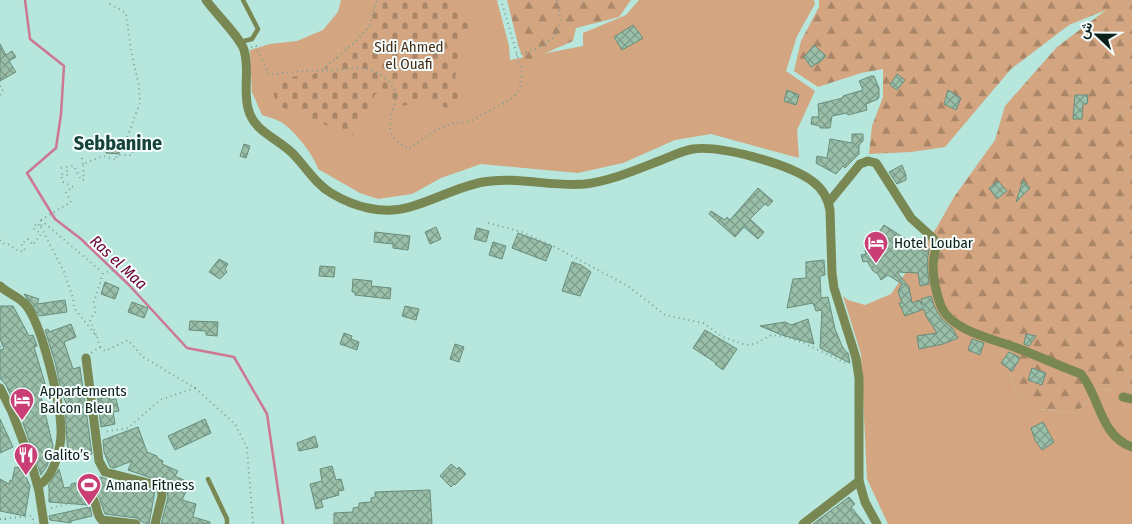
<svg xmlns="http://www.w3.org/2000/svg" width="1132" height="524" viewBox="0 0 1132 524" font-family="'Fira Sans Condensed',Vazirmatn,sans-serif">
<style>
.grass{fill:#d3a580}
.forest{fill:url(#forest-firs)}
.cemetery{fill:url(#cemetery-stones)}
.lines{fill:none;stroke-linecap:round;stroke-linejoin:round}
.stream{stroke:#cc7892;stroke-width:2.5}
.building{fill:url(#building-cross-hatch);stroke:#698d7a}
.path{stroke:#7ba098;stroke-width:2;stroke-dasharray:1 4;stroke-linecap:butt}
.lane{stroke:#798752;stroke-width:4.5}
.street{stroke:#798752;stroke-width:9}
.labels{text-anchor:middle;stroke-width:4;stroke-linejoin:round;paint-order:stroke}
.park-label{font-size:15px;fill:#4a2e16;stroke:#f5fefc}
.poi-label{font-size:15px;fill:#0d1f1b;stroke:#f5fefc;text-anchor:start}
.water-label{font-size:16px;font-style:italic;fill:#6b0035;stroke:#f5fefc}
.district-label{font-size:20px;font-weight:bold;fill:#15423a;stroke:#f5fefc}
</style>
<defs>
<pattern id="forest-firs" width="22" height="20" patternUnits="userSpaceOnUse" patternTransform="scale(1.25)"><rect width="22" height="20" fill="#d3a580"/><path d="M5 1l3.5 6h-7zM16 11l3.5 6h-7z" fill="#aa8668"/></pattern>
<pattern id="cemetery-stones" width="16" height="16" patternUnits="userSpaceOnUse" patternTransform="scale(1.25)"><rect width="16" height="16" fill="#d3a580"/><path d="M2 7V4a2 2 0 0 1 4 0v3zM10 15v-3a2 2 0 0 1 4 0v3z" fill="#aa8668"/></pattern>
<pattern id="building-cross-hatch" width="8" height="8" patternUnits="userSpaceOnUse" patternTransform="scale(1.25)"><rect width="8" height="8" fill="#9ac0aa"/><path d="M0 0l8 8M0 8l8-8" fill="none" stroke="#7c9b8a"/></pattern>
</defs>
<rect width="100%" height="100%" fill="#b7e6dc"/>
<g class="grass">
<path d="M341,0h156l12,46 1,14 73,-14v-13l43,-18 13,-15h175l1,4 -18,32 -11,35 29,20 -18,39 2,28 -88,-24 -36,6 -52,23 -45,10 -97,-9 -40,14 -29,16 -34,5 -18,-6 -42,-24c-4,-14 -24,-39 -37,-47 -5,-3 -13,-5 -19,-7l-10,-23 -2,-42 20,-6 27,-3 26,-11 15,-18z"/>
<polygon points="937,227 936,274 999,341 1016,391 1038,409 1077,413 1097,390 1114,389 1132,391 1132,524 888,524 867,479 861,354 843,296 848,300 865,305 891,294"/>
</g>
<g class="forest">
<polygon points="507,0 631,0 619,17 576,28 573,41 525,62 519,48"/>
<polygon points="819,0 1132,0 1132,391 1114,389 1097,390 1077,413 1038,409 1016,391 999,341 979,331 946,310 936,274 937,227 954,197 995,140 1005,106 1057,47 1106,10 1069,25 1011,69 945,147 911,152 869,154 872,126 883,97 883,69 861,73 818,87 794,71 801,41 819,7"/>
</g>
<path class="cemetery" d="M377,0h71l15,15 9,17 -16,17 6,8 -7,20 8,23 -16,8 -16,-6 -31,4 -24,-13 -23,42 -11,6c-2,-2 -2,-5 -4,-7 -8,-11 -49,-25 -62,-28l-3,-17 8,-12 28,-1 13,-6 32,-27 15,-16z"/>
<g class="lines">
<polyline class="stream" points="25,0 30,39 64,66 61,114 56,148 27,173 55,219 81,239 129,285 187,348 234,357 267,414 283,524"/>
</g>
<g class="building">
<polygon points="633,25 643,38 622,50 614,37"/>
<polygon points="0,44 6,55 12,51 16,57 9,61 16,72 0,81"/>
<polygon points="814,45 826,56 819,63 817,63 811,67 804,57"/>
<polygon points="897,74 905,80 897,90 890,85"/>
<polygon points="871,76 874,76 879,88 879,97 878,99 866,104 867,110 848,115 847,113 832,116 830,128 820,128 820,126 811,124 812,117 819,117 818,104 843,98 843,96 863,90 859,81"/>
<polygon points="787,90 799,95 796,105 784,101"/>
<polygon points="948,90 961,98 956,110 944,104"/>
<polygon points="1075,95 1088,95 1087,104 1083,104 1082,119 1073,119"/>
<polygon points="852,134 863,134 863,141 859,145 859,154 845,168 843,166 836,174 816,163 817,156 827,158 830,139 852,143"/>
<polygon points="244,144 250,146 246,158 240,156"/>
<polygon points="106,145 120,146 119,154 106,153"/>
<polygon points="902,165 906,175 906,180 897,184 889,172"/>
<polygon points="1023,180 1030,188 1016,202"/>
<polygon points="998,181 1007,191 997,199 989,188"/>
<polygon points="758,188 773,201 768,206 765,204 750,219 764,232 758,239 744,227 735,237 709,214 711,211 725,220 727,217 730,220"/>
<polygon points="884,225 926,252 929,248 927,264 929,284 920,286 918,273 897,272 909,287 912,303 919,300 922,305 921,299 931,296 935,308 941,318 953,329 958,338 943,344 919,349 917,336 937,333 926,316 924,309 905,316 899,303 902,303 898,291 902,284 888,275 881,280 878,274 873,271 867,261 863,262 861,255 866,254 865,250 867,247 865,245 874,233 877,235"/>
<polygon points="436,227 441,239 430,244 425,232"/>
<polygon points="477,228 489,231 486,242 474,239"/>
<polygon points="375,232 410,236 408,250 393,248 393,244 374,242"/>
<polygon points="518,233 552,246 546,261 512,248"/>
<polygon points="493,242 506,246 502,259 489,255"/>
<polygon points="219,259 228,264 225,269 227,272 220,279 209,272"/>
<polygon points="824,260 825,275 820,276 821,298 828,297 835,329 842,346 847,353 848,353 850,363 820,348 822,310 816,311 813,303 787,308 793,279 806,278 806,262"/>
<polygon points="572,262 581,265 591,272 580,296 562,291"/>
<polygon points="320,266 335,267 334,277 319,276"/>
<polygon points="353,279 372,281 371,286 391,288 390,299 355,295 355,292 352,292"/>
<polygon points="105,282 119,288 115,299 101,294"/>
<polygon points="24,294 39,299 37,304 65,300 67,312 39,316"/>
<polygon points="132,302 148,308 144,318 128,312"/>
<polygon points="0,306 13,306 29,336 33,335 37,346 34,347 47,390 40,392 53,446 47,466 41,475 16,403 15,404 6,385 0,378 0,350 4,349 0,339"/>
<polygon points="405,306 419,309 416,320 402,316"/>
<polygon points="808,319 814,344 782,335 760,326 785,322 791,325"/>
<polygon points="190,321 218,322 217,336 206,335 206,331 189,330"/>
<polygon points="71,324 76,337 64,342 73,369 80,367 92,454 68,457 65,408 68,407 62,394 55,362 45,330 48,329 49,332"/>
<polygon points="705,330 737,349 723,370 715,364 716,363 693,348"/>
<polygon points="344,333 352,336 351,339 359,342 357,350 340,344"/>
<polygon points="1026,334 1036,336 1029,346 1024,344"/>
<polygon points="972,339 984,343 980,355 968,350"/>
<polygon points="455,344 464,347 459,362 450,359"/>
<polygon points="1009,352 1019,357 1019,360 1012,371 1001,363"/>
<polygon points="1032,368 1046,373 1042,385 1028,380"/>
<polygon points="109,392 110,400 116,399 119,411 113,412 115,424 101,427 97,394"/>
<polygon points="0,419 13,447 0,453"/>
<polygon points="205,419 211,433 175,450 168,436"/>
<polygon points="1043,422 1054,442 1042,450 1035,440 1031,428"/>
<polygon points="138,427 147,452 157,456 157,458 163,461 162,464 178,471 175,476 190,483 182,500 196,504 193,517 210,522 210,524 161,524 168,497 166,483 128,470 132,461 114,468 110,467 104,452 103,440"/>
<polygon points="315,436 318,447 299,451 297,443"/>
<polygon points="451,464 457,469 459,467 466,474 455,485 454,484 451,487 440,476"/>
<polygon points="332,466 336,480 341,479 344,490 338,491 339,495 321,500 323,507 316,509 310,484 322,481 320,469"/>
<polygon points="15,467 22,468 30,486 25,516 0,511 0,479 9,484 10,480 12,481"/>
<polygon points="59,469 64,488 71,487 71,484 101,477 126,486 155,491 149,524 142,522 137,518 105,514 99,497 94,492 88,493 86,496 89,505 49,502 49,487 48,486"/>
<polygon points="430,490 432,524 334,524 334,513 353,512 353,508 359,507 359,503 371,502 371,498 375,497 375,492"/>
<polygon points="849,497 855,504 851,507 865,524 813,524"/>
<polygon points="90,507 92,516 71,521 71,523 50,520 49,516"/>
</g>
<g class="lines">
<g class="path">
<path d="M251,47l5,-1 13,29c22,-4 40,-4 62,-5 11,0 24,-3 35,-1 8,1 21,9 26,16 14,21 -23,44 17,64l25,-18 18,-8 17,-1 45,-25 6,-9 2,-17 -21,-71"/>
<path d="M516,55c17,-5 40,-11 44,-31 1,-7 -2,-17 -3,-24"/>
<polyline points="322,70 354,43 369,27 377,0"/>
<polyline points="0,86 3,89 0,96"/>
<polyline points="82,158 83,164"/>
<polyline points="61,168 66,167"/>
<polyline points="41,220 71,202 66,192 73,187 63,182 61,174 68,175 66,167 74,166 81,180 84,180 83,164 103,156 116,160 117,155 132,155 133,149 125,143 140,103 139,86 131,51 126,13 110,4 110,0"/>
<polyline points="41,220 102,272"/>
<polyline points="488,223 522,232 555,247 628,286 665,315 703,323 723,337 746,345 755,344 771,335 786,337 801,342 848,364"/>
<polyline points="41,227 64,272 73,298 74,308 97,337 100,347 91,353"/>
<polyline points="0,240 2,243 8,244 20,252 25,250 21,244 28,239 33,245 41,234 33,228 37,223 41,227 41,220"/>
<polyline points="96,335 90,320 95,312 94,302 103,273 120,268 144,285"/>
<polyline points="0,347 9,343 34,341"/>
<polyline points="100,347 105,351 128,340 143,357 195,388 160,400 128,428 103,432"/>
<polyline points="21,373 43,371"/>
<polyline points="0,379 17,374"/>
<polyline points="195,388 235,424 247,448 253,524"/>
<polyline points="18,407 20,406 24,392 35,388 38,393 46,392"/>
<polyline points="51,508 85,500"/>
<polyline points="0,519 32,516 34,524"/>
<polyline points="5,519 6,524"/>
</g>
<g class="lane">
<polyline points="240,42 252,39 258,29 243,0"/>
<polyline points="208,479 227,519 227,524"/>
</g>
<g class="street">
<path d="M206,0c9,13 34,37 38,50 6,18 -1,39 4,58 6,26 32,30 48,49 11,12 20,27 35,36 23,14 52,22 79,14 25,-7 47,-20 73,-25 34,-6 68,5 102,2 25,-3 51,-14 74,-23 11,-4 22,-10 34,-12 28,-4 96,15 119,32 10,7 16,18 18,29l2,64 2,14 22,70 3,20v103l6,21 12,22"/>
<path d="M829,202l31,-38 8,-3 8,2 35,55 22,20c5,8 1,17 0,26 0,13 3,29 8,42 10,25 53,33 76,42 21,8 43,18 64,26 19,23 19,62 51,73"/>
<path d="M0,286c7,7 18,10 25,18 17,19 35,98 36,124 1,17 -7,51 -23,57"/>
<polyline points="86,358 99,461 105,472 156,485 161,487 162,496 155,524"/>
<polyline points="0,388 12,412 31,462 39,491 44,524"/>
<polyline points="1123,397 1132,399"/>
<path d="M92,498c6,5 3,16 10,22l34,4"/>
<polyline points="803,524 859,481"/>
</g>
</g>
<defs>
<symbol id="hotel-pin" viewBox="-11 -11 22 30"><path d="M0 17L-7.5 6A9.5 9.5 0 1 1 7.5 6Z" fill="#c83e75" stroke="#f5fefc"/><path d="M-6-4.5h1.5V1H6V5H4.5V3h-9V5H-6ZM-4 0a1.8 1.8 0 1 1 3.6 0ZM.5 0V-2.5h3Q6-2.5 6 0Z" fill="#fff"/></symbol>
<symbol id="restaurant-pin" viewBox="-11 -11 22 30"><path d="M0 17L-7.5 6A9.5 9.5 0 1 1 7.5 6Z" fill="#c83e75" stroke="#f5fefc"/><path d="M-5-6h1v4h1v-4h1v4h1v-4h1v5L-1.5 .5V6h-2V.5L-5-1ZM5-6V6H3V1.5H1.5Q1.5-4 5-6Z" fill="#fff"/></symbol>
<symbol id="stadium-pin" viewBox="-11 -11 22 30"><path d="M0 17L-7.5 6A9.5 9.5 0 1 1 7.5 6Z" fill="#c83e75" stroke="#f5fefc"/><path d="M0-5a6.5 5 0 1 0 0 10a6.5 5 0 1 0 0-10ZM-3.5-1.8h7v3.6h-7Z" fill="#fff"/></symbol>
</defs>
<g fill-rule="evenodd">
<use href="#hotel-pin" x="862" y="229" width="28" height="38"/>
<use href="#hotel-pin" x="8" y="386" width="28" height="38"/>
<use href="#restaurant-pin" x="12" y="441" width="28" height="38"/>
<use href="#stadium-pin" x="75" y="471" width="28" height="38"/>
</g>
<g class="labels">
<g class="park-label">
<text x="409" y="52">Sidi Ahmed<tspan x="409" dy="17">el Ouafi</tspan></text>
</g>
<g class="poi-label">
<text x="894" y="248">Hotel Loubar</text>
<text x="40" y="396">Appartements<tspan x="40" dy="17">Balcon Bleu</tspan></text>
<text x="44" y="460">Galito’s</text>
<text x="106" y="490">Amana Fitness</text>
</g>
<g class="water-label">
<text transform="translate(119 262) rotate(43)" y="6">Ras el Maa</text>
</g>
<g class="district-label">
<text x="118" y="150">Sebbanine</text>
</g>
</g>
<g transform="translate(1097 35) rotate(292)" stroke="#f5fefc" stroke-width="4" paint-order="stroke">
<path d="M0-4L9 19L0 12L-9 19Z" fill="#0d1f1b"/>
<text y="-8" font-size="14" font-weight="bold" text-anchor="middle" fill="#0d1f1b">ش</text>
</g>
</svg>
